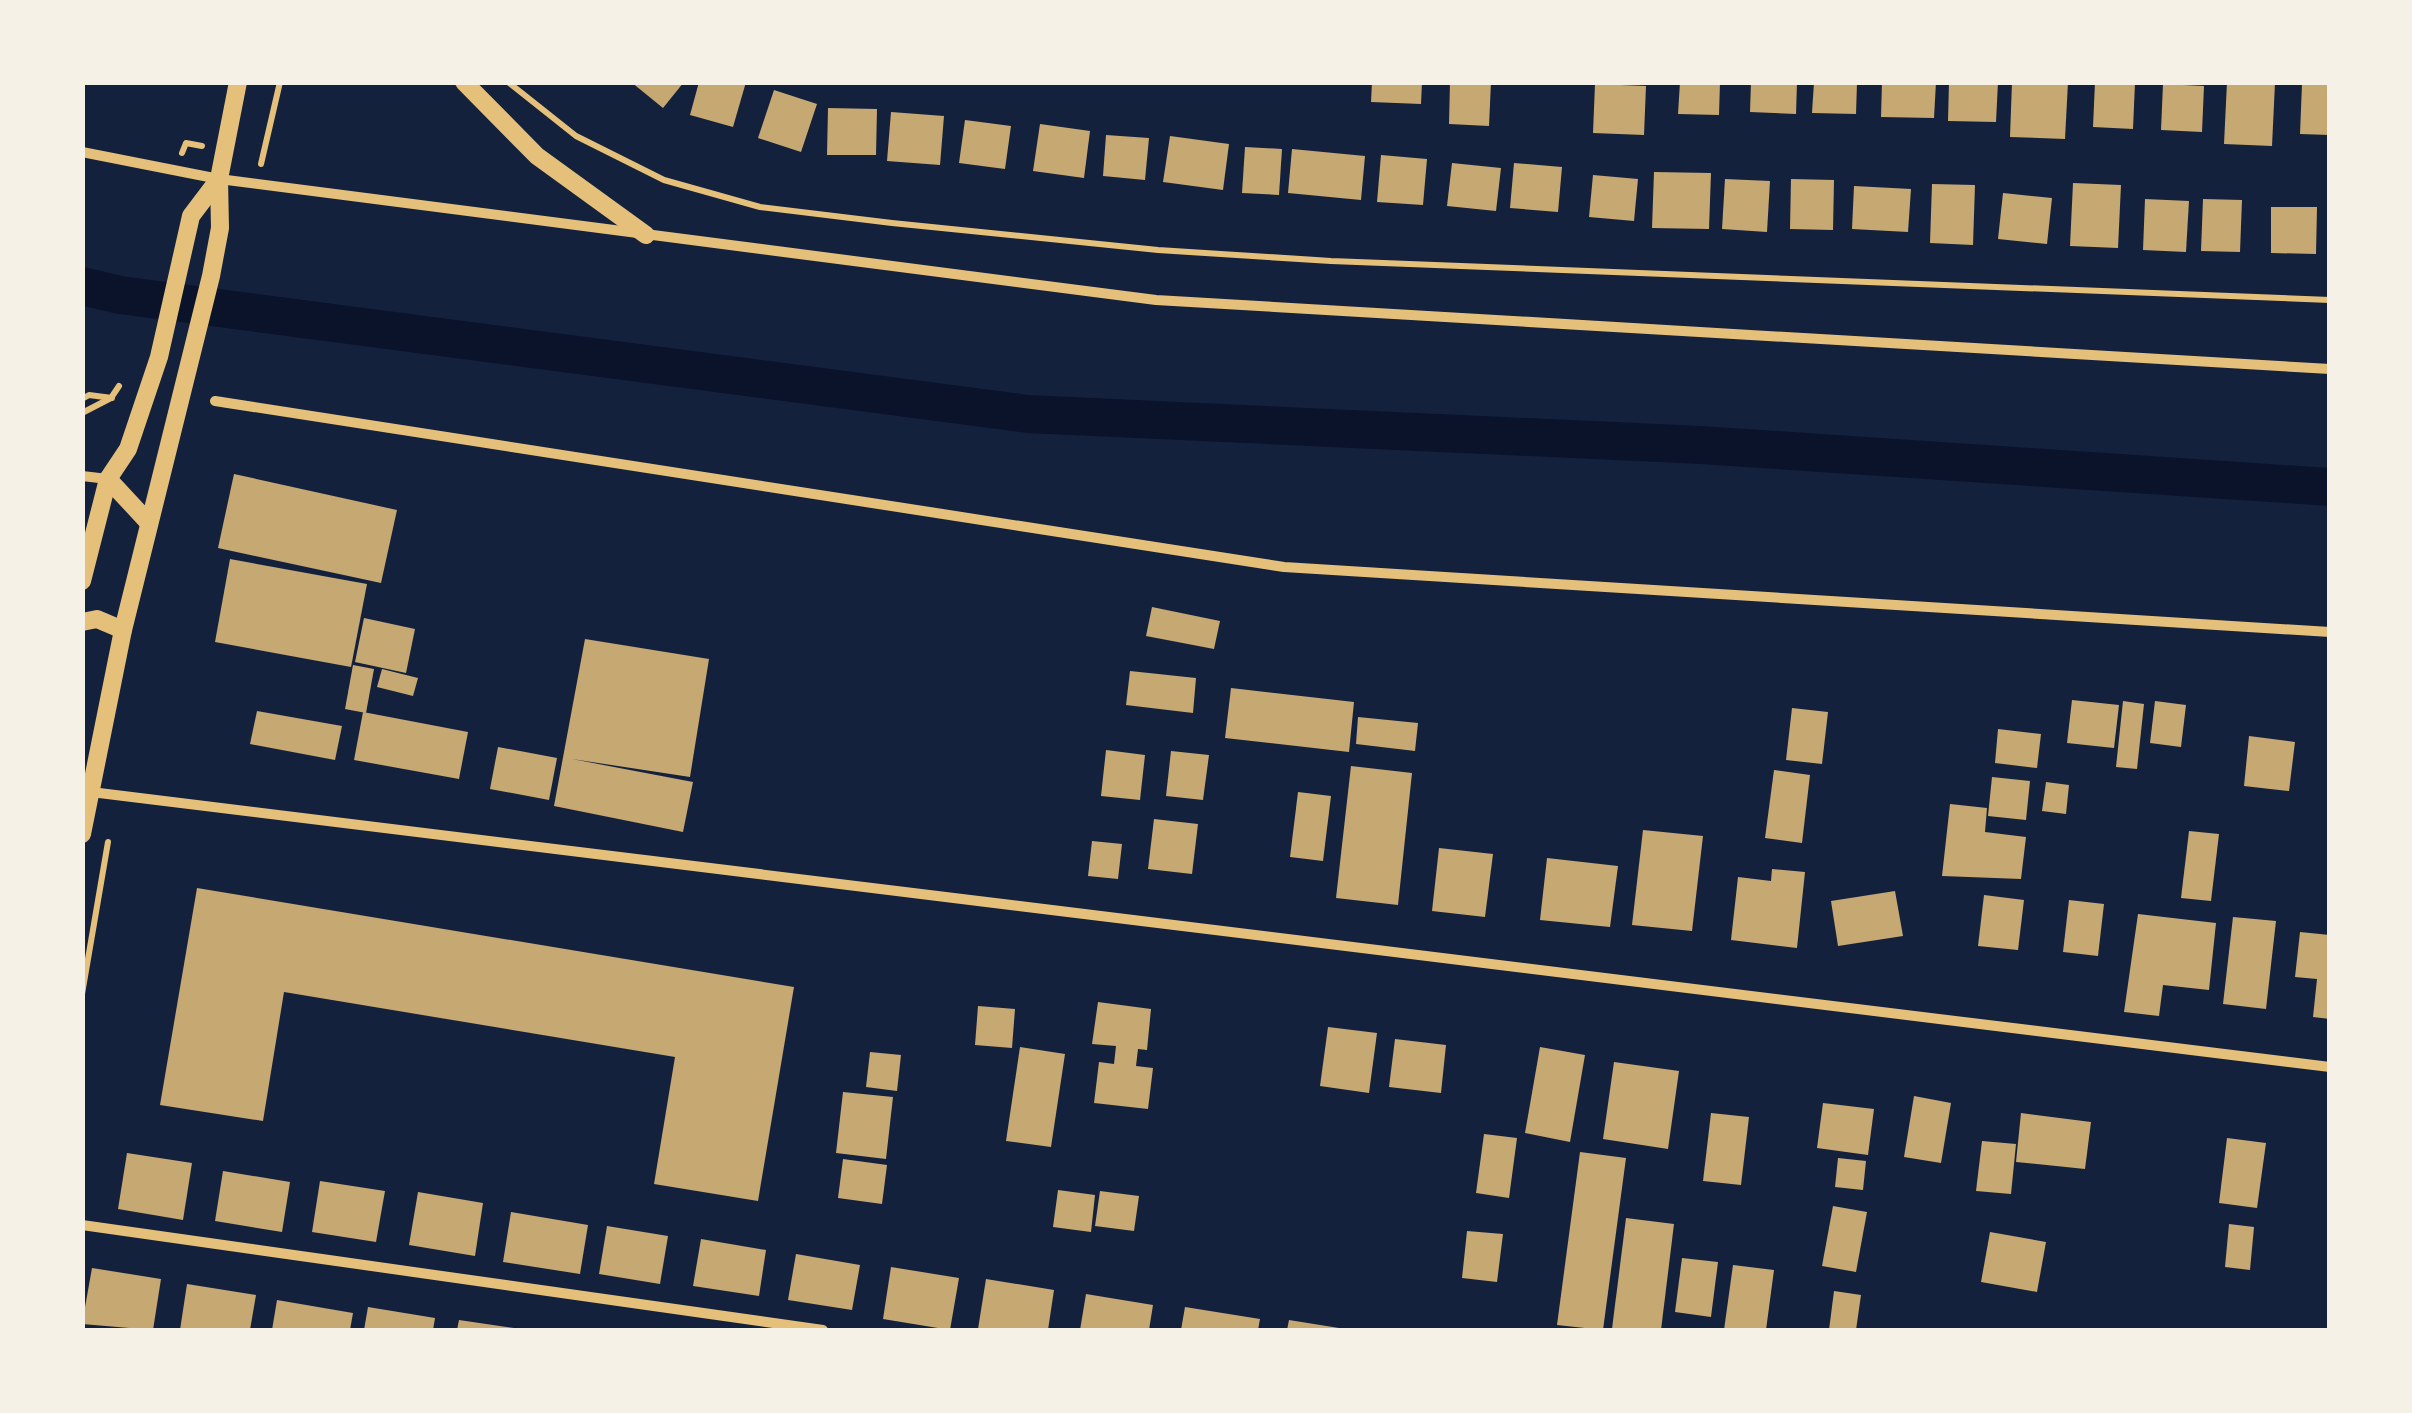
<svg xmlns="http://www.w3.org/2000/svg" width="2412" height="1413" viewBox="0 0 2412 1413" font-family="'Source Serif 4',serif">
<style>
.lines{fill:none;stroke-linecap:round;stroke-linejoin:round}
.canal{stroke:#0b132b;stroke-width:38}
.building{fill:#c6a872}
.path{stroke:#e5c07b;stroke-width:6}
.minor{stroke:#e5c07b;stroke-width:10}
.tertiary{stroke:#e5c07b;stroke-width:18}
</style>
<rect width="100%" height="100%" fill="#14213d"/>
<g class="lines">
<polyline class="canal" points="82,286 120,295 1028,414 1701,445 2330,487"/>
</g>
<g class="building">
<polygon points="631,82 684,82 663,108"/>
<polygon points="699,82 746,82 733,127 690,115"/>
<polygon points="1372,82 1422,82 1421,104 1371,102"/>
<polygon points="1450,82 1491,82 1489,126 1449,124"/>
<polygon points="1680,82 1720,82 1719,115 1678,114"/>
<polygon points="1751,82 1797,82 1796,114 1750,112"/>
<polygon points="1814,82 1857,82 1856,114 1812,113"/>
<polygon points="1882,82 1936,82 1934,118 1881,117"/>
<polygon points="1949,82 1998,82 1996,122 1948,121"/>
<polygon points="2012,82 2068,82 2065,139 2010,137"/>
<polygon points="2095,82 2135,83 2133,129 2093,127"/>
<polygon points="2227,82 2275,83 2272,146 2224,144"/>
<polygon points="1595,84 1646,86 1644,135 1593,133"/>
<polygon points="2163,84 2204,86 2202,132 2161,130"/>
<polygon points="2302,84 2330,85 2330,135 2300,134"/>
<polygon points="774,90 817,104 801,152 758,138"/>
<polygon points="828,108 877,109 876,155 827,155"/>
<polygon points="891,112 944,116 940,165 887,161"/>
<polygon points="965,120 1011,126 1005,169 959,163"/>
<polygon points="1040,124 1090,131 1084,178 1033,171"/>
<polygon points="1106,135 1149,138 1145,180 1103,176"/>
<polygon points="1170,136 1229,144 1223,190 1163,182"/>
<polygon points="1245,147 1282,149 1279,195 1242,193"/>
<polygon points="1292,149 1365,156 1361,200 1288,193"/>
<polygon points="1381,155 1427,159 1423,205 1377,202"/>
<polygon points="1452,163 1501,168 1496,211 1447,206"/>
<polygon points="1514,163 1562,167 1558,212 1510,208"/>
<polygon points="1654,172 1711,173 1709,229 1652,228"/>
<polygon points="1593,175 1638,179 1634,221 1589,217"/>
<polygon points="1725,179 1770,181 1767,232 1722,229"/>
<polygon points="1791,179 1834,180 1833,230 1790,229"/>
<polygon points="2073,183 2121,185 2118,248 2070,246"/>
<polygon points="1932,184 1975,185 1973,245 1930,243"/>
<polygon points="1854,186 1911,189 1908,232 1852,229"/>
<polygon points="2003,193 2052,198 2047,244 1998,239"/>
<polygon points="2145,199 2189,201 2186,252 2143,250"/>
<polygon points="2203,199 2242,200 2240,252 2201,251"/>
<polygon points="2271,207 2317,207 2316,254 2271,253"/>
<polygon points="234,474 397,510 381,583 218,548"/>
<polygon points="230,559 367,584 351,667 215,642"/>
<polygon points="1152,607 1220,621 1214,649 1146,636"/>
<polygon points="364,618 415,629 406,673 355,662"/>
<polygon points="585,639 709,659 690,777 572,759 693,782 683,832 554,806"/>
<polygon points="353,665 374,669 366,713 345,709"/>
<polygon points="382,669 418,678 413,696 377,687"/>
<polygon points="1130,671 1196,678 1193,713 1126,705"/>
<polygon points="1231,688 1354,702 1349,752 1225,738"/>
<polygon points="2072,700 2119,705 2114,748 2067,743"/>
<polygon points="2123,701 2144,704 2137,769 2116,767"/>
<polygon points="2155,701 2186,705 2181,747 2150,743"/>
<polygon points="1792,708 1828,712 1822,764 1786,760"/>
<polygon points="257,711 342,726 335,760 250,744"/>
<polygon points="363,712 468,732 459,779 354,760"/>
<polygon points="1358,717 1418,723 1415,751 1356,744"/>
<polygon points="1998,729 2041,734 2037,768 1995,763"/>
<polygon points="2249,736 2295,742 2289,791 2244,786"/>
<polygon points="498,747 557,758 549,800 490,789"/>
<polygon points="1106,750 1145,755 1140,800 1101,796"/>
<polygon points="1171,751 1209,755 1203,800 1166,796"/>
<polygon points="1351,766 1412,773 1398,905 1336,898"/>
<polygon points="1774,770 1810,775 1802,843 1765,838"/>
<polygon points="1992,777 2030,781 2026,820 1988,816"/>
<polygon points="2046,782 2069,785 2066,814 2042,811"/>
<polygon points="1298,792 1331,796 1323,861 1290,857"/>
<polygon points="1950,804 1987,808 1985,832 2026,837 2021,879 1942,876"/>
<polygon points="1154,819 1198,824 1192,874 1148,869"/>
<polygon points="1643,830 1703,836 1692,931 1632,925"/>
<polygon points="2189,831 2219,834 2211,901 2181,898"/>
<polygon points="1092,841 1122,844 1118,879 1088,876"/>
<polygon points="1439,848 1493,854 1485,917 1432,911"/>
<polygon points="1547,858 1618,866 1610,927 1540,920"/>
<polygon points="1772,869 1805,872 1797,948 1731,940 1738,877 1771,881"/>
<polygon points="197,888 794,987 758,1201 654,1184 675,1057 284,992 263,1121 160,1105"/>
<polygon points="1895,891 1903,936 1838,946 1831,901"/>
<polygon points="1984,895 2024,900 2018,950 1978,946"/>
<polygon points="2069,900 2104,904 2098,956 2063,952"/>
<polygon points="2138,914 2216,923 2209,990 2163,985 2159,1016 2124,1012"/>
<polygon points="2233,917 2276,921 2266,1009 2223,1004"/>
<polygon points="2300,932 2330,935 2330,1019 2313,1017 2317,979 2295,977"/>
<polygon points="1098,1002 1151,1009 1147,1050 1138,1049 1136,1066 1153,1068 1148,1109 1094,1103 1099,1062 1114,1064 1116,1046 1092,1044"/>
<polygon points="978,1006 1015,1009 1012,1048 975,1045"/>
<polygon points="1328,1027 1377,1033 1369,1093 1320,1086"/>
<polygon points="1395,1039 1446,1045 1441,1093 1389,1087"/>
<polygon points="1020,1047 1065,1054 1051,1147 1006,1141"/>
<polygon points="1540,1047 1585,1055 1570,1142 1525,1133"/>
<polygon points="870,1052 901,1055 897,1091 866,1087"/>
<polygon points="1614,1062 1679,1071 1668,1149 1603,1139"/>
<polygon points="843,1092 893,1097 886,1159 836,1153"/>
<polygon points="1914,1096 1951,1103 1941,1163 1904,1157"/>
<polygon points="1823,1103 1874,1109 1868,1155 1817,1148"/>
<polygon points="1711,1113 1749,1117 1741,1185 1703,1181"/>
<polygon points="2021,1113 2091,1122 2085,1169 2016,1162"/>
<polygon points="1484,1134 1517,1138 1509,1198 1476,1193"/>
<polygon points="2227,1138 2266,1143 2257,1208 2219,1203"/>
<polygon points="1982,1141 2016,1144 2011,1194 1976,1191"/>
<polygon points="1580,1152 1626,1158 1603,1330 1557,1325"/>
<polygon points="127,1153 192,1163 183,1220 118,1209"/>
<polygon points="1838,1158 1866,1161 1863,1190 1835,1187"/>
<polygon points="843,1159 887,1165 882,1204 838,1198"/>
<polygon points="223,1171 290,1182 282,1232 215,1221"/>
<polygon points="320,1181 385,1191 376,1242 312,1232"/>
<polygon points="1058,1190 1095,1195 1091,1232 1053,1227"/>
<polygon points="1100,1191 1139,1196 1134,1231 1095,1226"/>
<polygon points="418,1192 483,1203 475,1256 409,1245"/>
<polygon points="1833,1206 1867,1212 1856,1272 1822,1266"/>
<polygon points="511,1212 588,1225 580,1274 503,1262"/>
<polygon points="1626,1218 1674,1224 1661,1330 1612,1329"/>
<polygon points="2229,1224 2254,1227 2250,1270 2225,1267"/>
<polygon points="607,1226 668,1236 660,1284 599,1274"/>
<polygon points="1467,1231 1503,1234 1497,1282 1462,1278"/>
<polygon points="1990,1232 2046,1242 2037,1292 1981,1282"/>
<polygon points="701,1239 766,1250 759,1296 693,1286"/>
<polygon points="796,1254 860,1265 852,1310 788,1300"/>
<polygon points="1682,1258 1718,1262 1711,1317 1675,1312"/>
<polygon points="1733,1265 1774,1270 1766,1330 1724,1330"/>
<polygon points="891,1267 959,1278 950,1330 883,1319"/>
<polygon points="92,1268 161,1279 153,1330 82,1324"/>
<polygon points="986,1279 1054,1290 1048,1330 978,1329"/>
<polygon points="187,1284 256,1295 250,1330 180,1330"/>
<polygon points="1834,1291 1861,1295 1856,1330 1829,1330"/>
<polygon points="1086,1294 1153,1305 1149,1330 1080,1330"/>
<polygon points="277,1300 353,1313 350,1330 272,1330"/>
<polygon points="368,1307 435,1318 433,1330 364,1330"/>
<polygon points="1185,1307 1260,1319 1258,1330 1181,1330"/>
<polygon points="459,1320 514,1328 514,1330 457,1330"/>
<polygon points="1289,1320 1339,1328 1339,1330 1287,1330"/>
</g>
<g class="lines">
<g class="path">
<polyline points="508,82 576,136 664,180 760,207 892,223 1158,250 1331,261 2330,300"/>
<polyline points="182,153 186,143 202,146"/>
<polyline points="261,164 280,82"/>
<polyline points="82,399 89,395 112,398"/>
<polyline points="82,413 111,398 119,386"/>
<polyline points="82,994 108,842"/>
</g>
<g class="minor">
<polyline points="82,152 219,179 1156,300 2330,369"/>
<polyline points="215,401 1284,567 2330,632"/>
<polyline points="82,476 108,479"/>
<polyline points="91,792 2330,1067"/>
<polyline points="82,1225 823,1330"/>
</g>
<g class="tertiary">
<polyline points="464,82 537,156 646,235"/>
<polyline points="108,479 149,523"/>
<polyline points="82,581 108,479 128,449 159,357 191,216 219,179"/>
<polyline points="82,622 97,619 123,630"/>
<polyline points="82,834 123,630 211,276 220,228 219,179 238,82"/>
</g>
</g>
<rect width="2412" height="1413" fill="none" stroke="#f6f1e7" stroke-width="170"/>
</svg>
